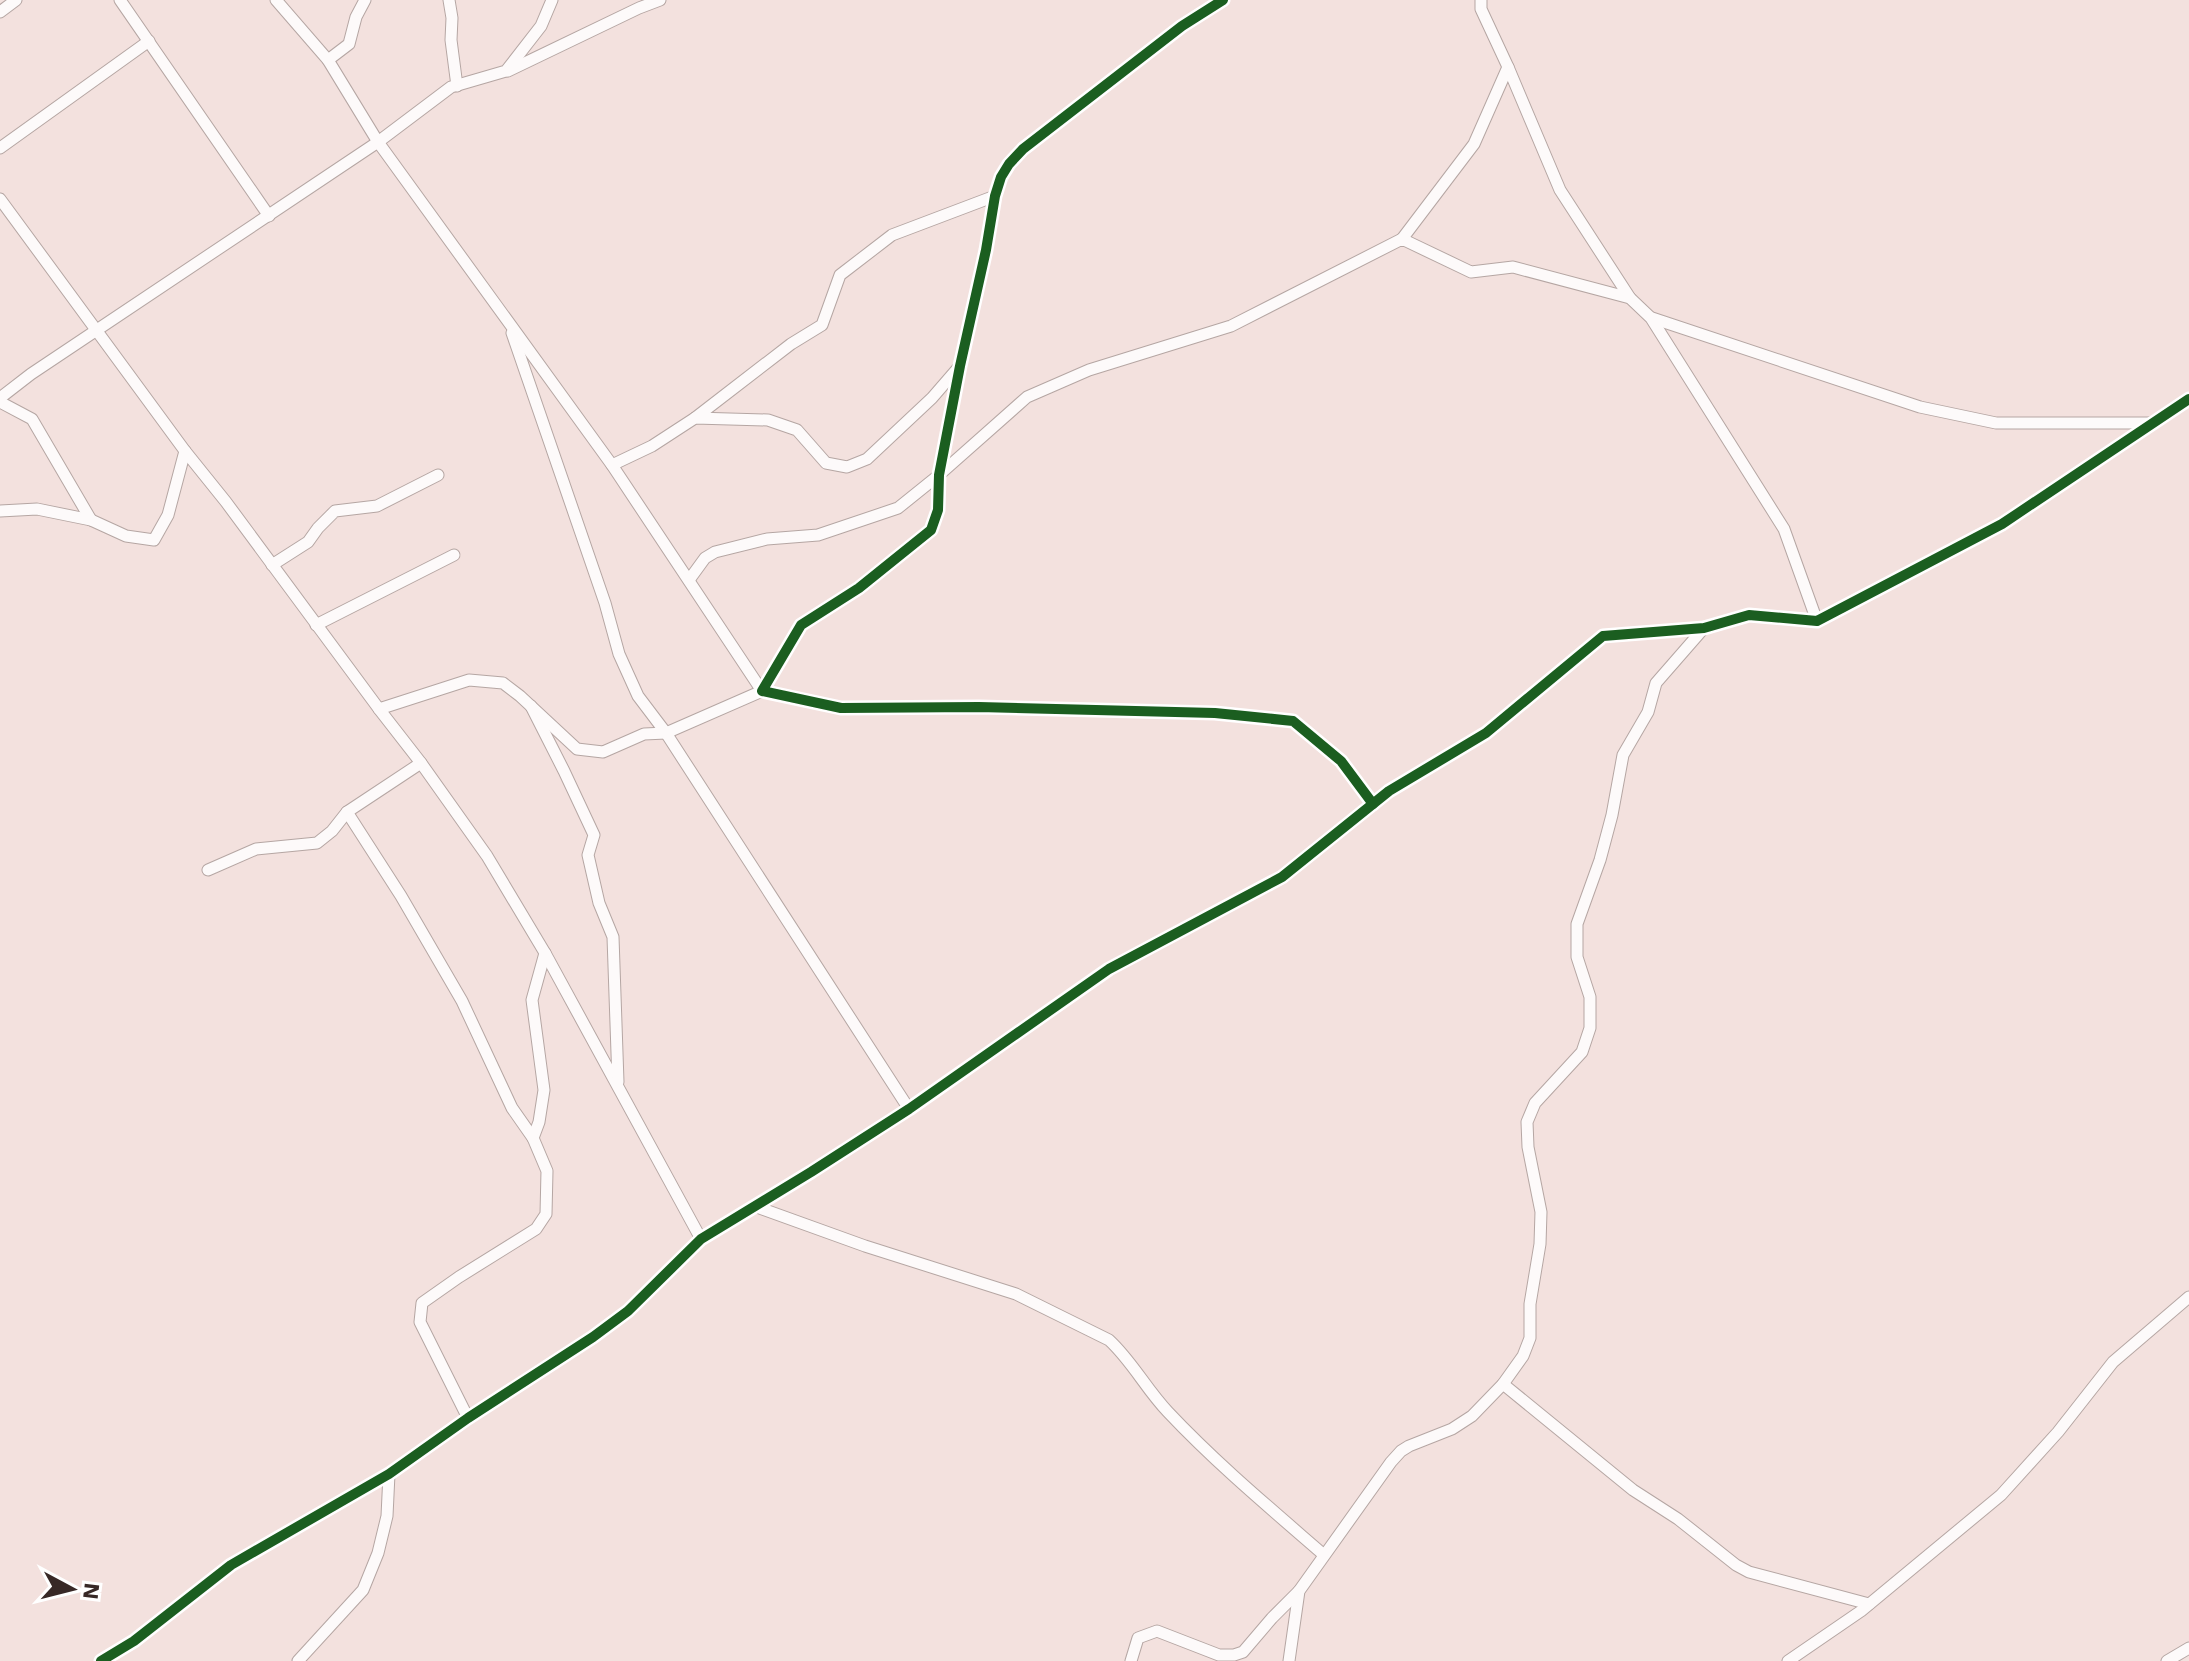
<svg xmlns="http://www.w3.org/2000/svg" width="2189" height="1661" viewBox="0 0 2189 1661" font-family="'Work Sans',sans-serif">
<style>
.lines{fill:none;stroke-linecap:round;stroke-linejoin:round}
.minor-casing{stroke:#b5a6a3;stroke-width:13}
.minor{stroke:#fdfafa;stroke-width:11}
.cycleway-casing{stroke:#fff;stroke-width:15}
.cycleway{stroke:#1b5e20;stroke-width:10}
</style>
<rect width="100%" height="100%" fill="#f3e1de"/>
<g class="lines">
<defs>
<g id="minor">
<polyline points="120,0 269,216"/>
<polyline points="276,0 328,60 378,142 612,465 762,691 666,733 909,1109"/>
<polyline points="449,0 452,18 451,40 457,86"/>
<polyline points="1223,0 1182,26 1023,149 1009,164 1001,177 995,196 986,250 960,366 939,475 938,510 931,530 859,588 801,625 762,691 841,708 979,707 1215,713 1293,721 1341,761 1373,804"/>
<polyline points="0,12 16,0"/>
<polyline points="328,60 349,44 356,17 365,0"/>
<polyline points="1508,67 1560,190 1630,298"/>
<polyline points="508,71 639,8 660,0"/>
<polyline points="0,148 149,41"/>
<polyline points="0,199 185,451 226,502 379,709 421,763 487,856 545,953 701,1239"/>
<polyline points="1402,239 1474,144 1508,67 1481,9 1481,0"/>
<polyline points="1652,318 1920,407 1996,423 2150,423"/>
<polyline points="512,333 605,603 619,654 638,696 666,733"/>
<polyline points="0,398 31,374 378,142 451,87 506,71 541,26 552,0"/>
<polyline points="0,402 32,419 91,520"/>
<polyline points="695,418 791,344 822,325 840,275 892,235 995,196"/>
<polyline points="612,465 652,446 695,418 768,420 797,430 826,463 847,467 867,459 932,398 958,368"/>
<polyline points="0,511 37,509 91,520 126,536 154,540 168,515 185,451"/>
<polyline points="272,565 308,542 318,528 335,511 377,506 438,475"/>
<polyline points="689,580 705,558 715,552 767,539 818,535 898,508 939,475 1027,397 1089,370 1231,326 1402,239 1471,272 1513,267 1630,298 1651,318 1784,529 1817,621"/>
<polyline points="316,625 454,555"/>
<polyline points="531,706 564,771 594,835 588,855 599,903 613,937 618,1082"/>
<polyline points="379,709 469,680 503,683 520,696 577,749 603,752 644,734 666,733"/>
<polyline points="347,812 401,896 462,1001 512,1108 533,1138"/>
<polyline points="208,870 256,849 317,843 332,831 347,812 421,763"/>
<path d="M754,1206l111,40 151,48 93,46c23,21 37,49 59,72 48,51 103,97 156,143"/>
<polyline points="1503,1384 1633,1490 1678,1519 1736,1565 1749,1572 1869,1604"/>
<polyline points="468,1418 420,1322 422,1303 459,1277 536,1229 546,1214 547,1171 533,1138 539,1122 544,1090 532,1000 545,953"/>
<polyline points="101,1661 134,1641 231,1565 389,1474 468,1418 593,1337 628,1311 701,1239 811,1172 909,1109 1109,969 1282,877 1389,791 1486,733 1603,636 1704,628 1749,615 1817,621 2002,524 2189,399"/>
<polyline points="298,1661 363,1590 378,1553 387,1516 389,1474"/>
<polyline points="1131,1661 1138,1638 1157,1631 1219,1655 1234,1655 1243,1652 1272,1618 1299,1591"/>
<polyline points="1289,1661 1299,1591 1391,1462 1401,1451 1409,1446 1452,1429 1472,1416 1503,1384 1523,1356 1530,1338 1530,1304 1540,1244 1541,1212 1528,1147 1527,1122 1535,1103 1582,1052 1590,1028 1590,997 1577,957 1577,924 1600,860 1612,815 1623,755 1648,712 1656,683 1704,628"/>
<polyline points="1788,1661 1861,1611 2001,1495 2058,1432 2113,1362 2189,1297"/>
<polyline points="2167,1661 2189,1648"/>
</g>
</defs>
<use href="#minor" class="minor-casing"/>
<use href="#minor" class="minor"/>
<defs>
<g id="cycleway">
<polyline points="1223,0 1182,26 1023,149 1009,164 1001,177 995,196 986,250 960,366 939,475 938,510 931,530 859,588 801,625 762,691 841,708 979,707 1215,713 1293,721 1341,761 1373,804"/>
<polyline points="101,1661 134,1641 231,1565 389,1474 468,1418 593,1337 628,1311 701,1239 811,1172 909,1109 1109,969 1282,877 1389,791 1486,733 1603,636 1704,628 1749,615 1817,621 2002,524 2189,399"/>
</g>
</defs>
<use href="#cycleway" class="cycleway-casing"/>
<use href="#cycleway" class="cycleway"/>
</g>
<g transform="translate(72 1589) rotate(97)" stroke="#ffffff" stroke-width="6" paint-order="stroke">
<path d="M0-6L14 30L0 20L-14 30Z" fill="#372826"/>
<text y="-12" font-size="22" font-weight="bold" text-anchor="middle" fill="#372826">N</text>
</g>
</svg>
